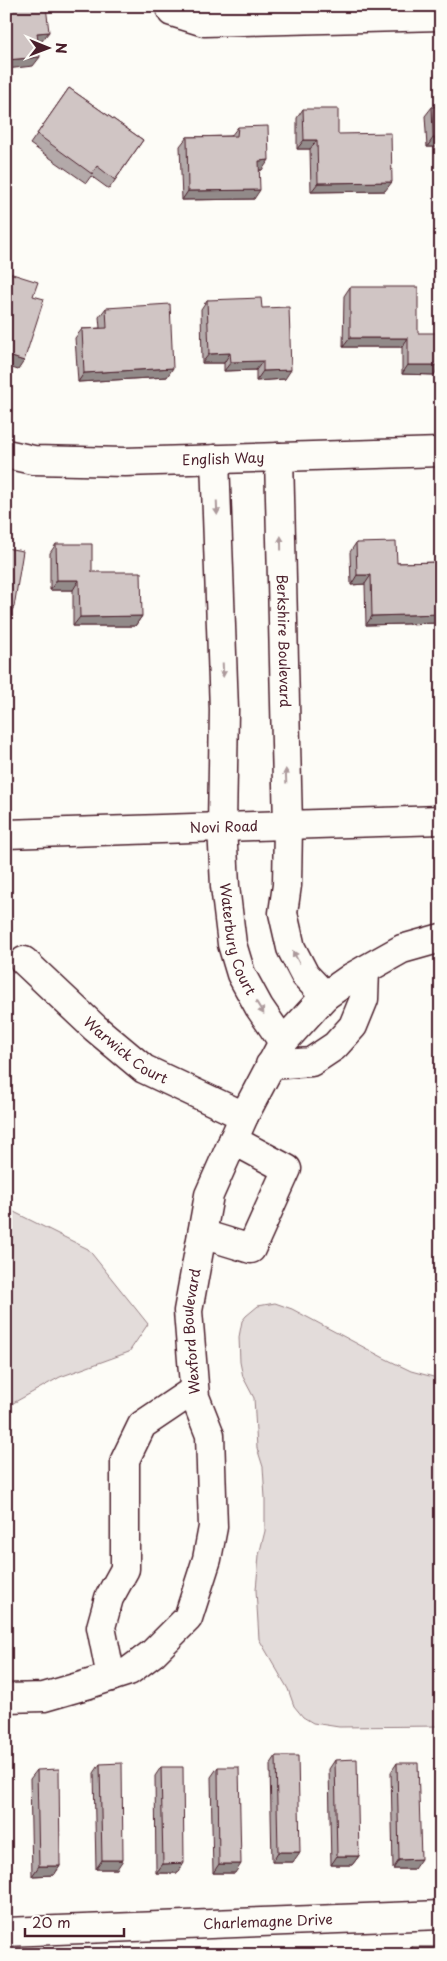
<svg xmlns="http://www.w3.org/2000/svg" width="447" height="1961" viewBox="0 0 447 1961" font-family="'Playpen Sans',sans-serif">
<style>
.green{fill:#e3dcda;stroke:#967e82}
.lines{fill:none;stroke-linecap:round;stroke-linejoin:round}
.minor-casing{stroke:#4a1f2b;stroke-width:31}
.major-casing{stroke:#4a1f2b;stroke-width:31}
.minor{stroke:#fdfcf7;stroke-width:28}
.major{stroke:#fdfcf7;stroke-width:28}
.wall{fill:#b3a9a9;stroke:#4a1f2b}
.shaded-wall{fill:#928a89;stroke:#4a1f2b}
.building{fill:#d0c5c4;stroke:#4a1f2b}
.oneway{fill:#ac999b}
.labels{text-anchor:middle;stroke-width:5;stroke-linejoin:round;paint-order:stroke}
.street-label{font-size:14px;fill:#4a1f2b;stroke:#fdfcf7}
</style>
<rect width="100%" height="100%" fill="#fdfcf7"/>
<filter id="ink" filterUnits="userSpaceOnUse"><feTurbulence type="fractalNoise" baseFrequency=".02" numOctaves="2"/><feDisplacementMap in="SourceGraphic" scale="10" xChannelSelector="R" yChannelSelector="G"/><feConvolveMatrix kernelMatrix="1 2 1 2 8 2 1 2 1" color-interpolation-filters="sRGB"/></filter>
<g filter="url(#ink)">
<g class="green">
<polygon points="6,1208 88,1249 148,1324 129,1352 60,1377 6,1407"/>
<polygon points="275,1303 292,1309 384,1358 411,1371 441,1379 441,1726 339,1727 313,1723 303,1717 294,1706 288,1689 259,1639 256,1590 259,1555 265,1531 265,1498 263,1467 257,1448 254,1398 243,1377 240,1362 239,1337 242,1321 246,1316 258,1306"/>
</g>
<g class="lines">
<defs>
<g id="minor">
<polyline points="169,6 172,12 204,22 441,16"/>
<path id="s1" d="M6,454l27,6 92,2 316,-10"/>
<path id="s2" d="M279,457l9,368 -1,60 -4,28 8,35 14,27 20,21"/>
<path id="s3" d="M215,459l9,251 -2,116 3,60 7,58 9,30 18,33 24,35"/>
<path id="s4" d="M24,961l71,67 49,41 100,47"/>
<polyline points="270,1065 311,1062 335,1046 353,1026 364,999 365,970"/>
<polyline points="202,1234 251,1249 287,1169 233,1140"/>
<polyline points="111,1677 101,1627 109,1598 125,1569 125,1460 142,1425 194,1390"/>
<path id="s5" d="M6,1698l38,-1 45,-13 40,-13 24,-18 35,-35 19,-59 6,-32 -3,-92 -15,-38 -7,-86 21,-116 35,-79 39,-74 42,-46 27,-19 50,-28 39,-11"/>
<path id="s6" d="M6,1932l435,-17"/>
</g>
<g id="major">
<path id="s7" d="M6,834l435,-14"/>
</g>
</defs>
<use href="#minor" class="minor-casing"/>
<use href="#major" class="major-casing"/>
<use href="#minor" class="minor"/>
<use href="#major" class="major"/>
</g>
<g class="wall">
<polygon points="69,88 143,140 109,189 91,176 86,183 30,144"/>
<polygon points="441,106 441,177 438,177 436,147 427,147 425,116 432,107"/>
<polygon points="303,109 338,134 385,191 311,192 310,149 297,149 297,118"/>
<polygon points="238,127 262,170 260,170 254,199 182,200 180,146 187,137 231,136"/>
<polygon points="350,287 418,333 440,365 434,375 402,374 402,347 343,347 344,296"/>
<polygon points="207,300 262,308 285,379 256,381 256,370 224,371 224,363 202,363 201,309"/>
<polygon points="106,308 167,377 78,382 75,338 82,329 100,328 99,317"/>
<polygon points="356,543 397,563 441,562 441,621 439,623 366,625 365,584 351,585 350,552"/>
<polygon points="56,544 92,572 142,616 135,626 73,626 73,590 50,590 50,553"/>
<polygon points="276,1756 293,1862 272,1862 270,1765"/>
<polygon points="335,1760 359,1856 352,1865 331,1865 329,1769"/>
<polygon points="397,1763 414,1869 393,1869 391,1772"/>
<polygon points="100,1764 117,1869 96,1869 94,1773"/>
<polygon points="161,1767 178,1873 156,1873 155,1776"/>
<polygon points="218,1767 235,1873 213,1873 211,1777"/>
<polygon points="37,1770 60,1866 54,1875 32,1876 30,1779"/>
<polygon points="412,1947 441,1955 406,1955"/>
</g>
<g class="shaded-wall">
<polygon points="49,32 42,41 31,42 37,33"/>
<polygon points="40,57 33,66 6,69 6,62 7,60"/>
<polygon points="433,138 441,138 441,140 436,147 427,147"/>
<polygon points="304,140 317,140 310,149 297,149"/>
<polygon points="269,160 262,170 253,170 259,161"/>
<polygon points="392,182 385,191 311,192 318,183"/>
<polygon points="260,190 254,199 182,200 188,191"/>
<polygon points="350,338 408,338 402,347 343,347"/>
<polygon points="230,353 224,363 202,363 209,354"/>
<polygon points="6,355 24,361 18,370 6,366"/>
<polygon points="263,361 256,370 224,371 231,362"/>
<polygon points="408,365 440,365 434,375 402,374"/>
<polygon points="173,368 167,377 78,382 84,373"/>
<polygon points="291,370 285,379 256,381 263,371"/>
<polygon points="357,575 371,575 365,584 351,585"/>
<polygon points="57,580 79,580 73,590 50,590"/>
<polygon points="6,606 14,607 8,616 6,616"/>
<polygon points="441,614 441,621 439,623 366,625 372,616"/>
<polygon points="142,616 135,626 73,626 80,617"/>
<polygon points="278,1852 300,1852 293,1862 272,1862"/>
<polygon points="337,1856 359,1856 352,1865 331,1865"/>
<polygon points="421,1859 414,1869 393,1869 399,1860"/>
<polygon points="102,1860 123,1860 117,1869 96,1869"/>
<polygon points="184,1863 178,1873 156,1873 163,1864"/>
<polygon points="219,1864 241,1864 235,1873 213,1873"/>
<polygon points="39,1866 60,1866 54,1875 32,1876"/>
</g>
<g class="building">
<polygon points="6,6 46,6 49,32 37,33 40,57 7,60 6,49"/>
<polygon points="69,88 143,140 115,180 97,166 92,174 37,134"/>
<polygon points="441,106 441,138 433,138 432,107"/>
<polygon points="303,109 338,109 338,134 391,133 392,182 318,183 317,140 304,140"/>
<polygon points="268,126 269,160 259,161 260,190 188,191 187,137 237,136 238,127"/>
<polygon points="6,272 38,282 33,296 44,299 24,361 6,355"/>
<polygon points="350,287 418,287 418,333 441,333 440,365 408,365 408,338 350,338"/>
<polygon points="261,298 262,308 289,307 291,370 263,371 263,361 231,362 230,353 209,354 207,300"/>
<polygon points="170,304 173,368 84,373 82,329 107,328 106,308"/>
<polygon points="396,542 397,563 441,562 441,614 372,616 371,575 357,575 356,543"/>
<polygon points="56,544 92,544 92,572 141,572 142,616 80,617 79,580 57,580"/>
<polygon points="6,548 23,551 14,607 6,606"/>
<polygon points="276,1756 298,1756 300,1852 278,1852"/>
<polygon points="357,1759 359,1856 337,1856 335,1760"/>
<polygon points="122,1763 123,1860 102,1860 100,1764"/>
<polygon points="397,1763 418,1763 421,1859 399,1860"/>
<polygon points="161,1767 183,1767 184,1863 163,1864"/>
<polygon points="218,1767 239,1767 241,1864 219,1864"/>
<polygon points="59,1769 60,1866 39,1866 37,1770"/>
<rect x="412" y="1947" width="29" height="8"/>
<polygon points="365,1952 365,1955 344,1955 344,1953"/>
</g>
<defs><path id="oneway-solid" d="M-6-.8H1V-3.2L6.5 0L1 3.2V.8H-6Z" transform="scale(1.25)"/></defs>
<g class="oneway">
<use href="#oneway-solid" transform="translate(217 508) rotate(88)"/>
<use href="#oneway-solid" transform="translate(281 543) rotate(-91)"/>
<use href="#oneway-solid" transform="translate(223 670) rotate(88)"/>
<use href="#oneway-solid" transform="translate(286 776) rotate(-92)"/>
<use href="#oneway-solid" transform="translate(296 957) rotate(-118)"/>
<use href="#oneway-solid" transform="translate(260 1008) rotate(58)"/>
</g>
</g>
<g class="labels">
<g class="street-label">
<text dy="5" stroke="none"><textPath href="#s1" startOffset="218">English Way</textPath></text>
<text dy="5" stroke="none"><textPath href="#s2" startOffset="184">Berkshire Boulevard</textPath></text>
<text dy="5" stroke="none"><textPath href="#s7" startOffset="218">Novi Road</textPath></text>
<text dy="5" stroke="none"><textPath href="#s3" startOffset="482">Waterbury Court</textPath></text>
<text dy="5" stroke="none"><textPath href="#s4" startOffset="136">Warwick Court</textPath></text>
<text dy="5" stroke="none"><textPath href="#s5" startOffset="500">Wexford Boulevard</textPath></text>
<text dy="5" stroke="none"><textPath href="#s6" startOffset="262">Charlemagne Drive</textPath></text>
</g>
</g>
<rect width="447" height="1961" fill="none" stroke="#fdfcf7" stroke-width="25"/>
<rect x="12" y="12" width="422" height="1936" fill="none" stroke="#4a1f2b" stroke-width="2" filter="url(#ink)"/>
<g transform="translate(48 48) rotate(91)" stroke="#fdfcf7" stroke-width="4" paint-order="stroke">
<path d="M0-4L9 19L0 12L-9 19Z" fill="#4a1f2b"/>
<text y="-8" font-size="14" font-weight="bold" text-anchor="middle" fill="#4a1f2b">N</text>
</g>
<path d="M25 1928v8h99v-8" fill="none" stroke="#4a1f2b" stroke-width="2.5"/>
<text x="32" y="1928" font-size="15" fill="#4a1f2b" stroke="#fdfcf7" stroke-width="4" paint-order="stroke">20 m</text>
</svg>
